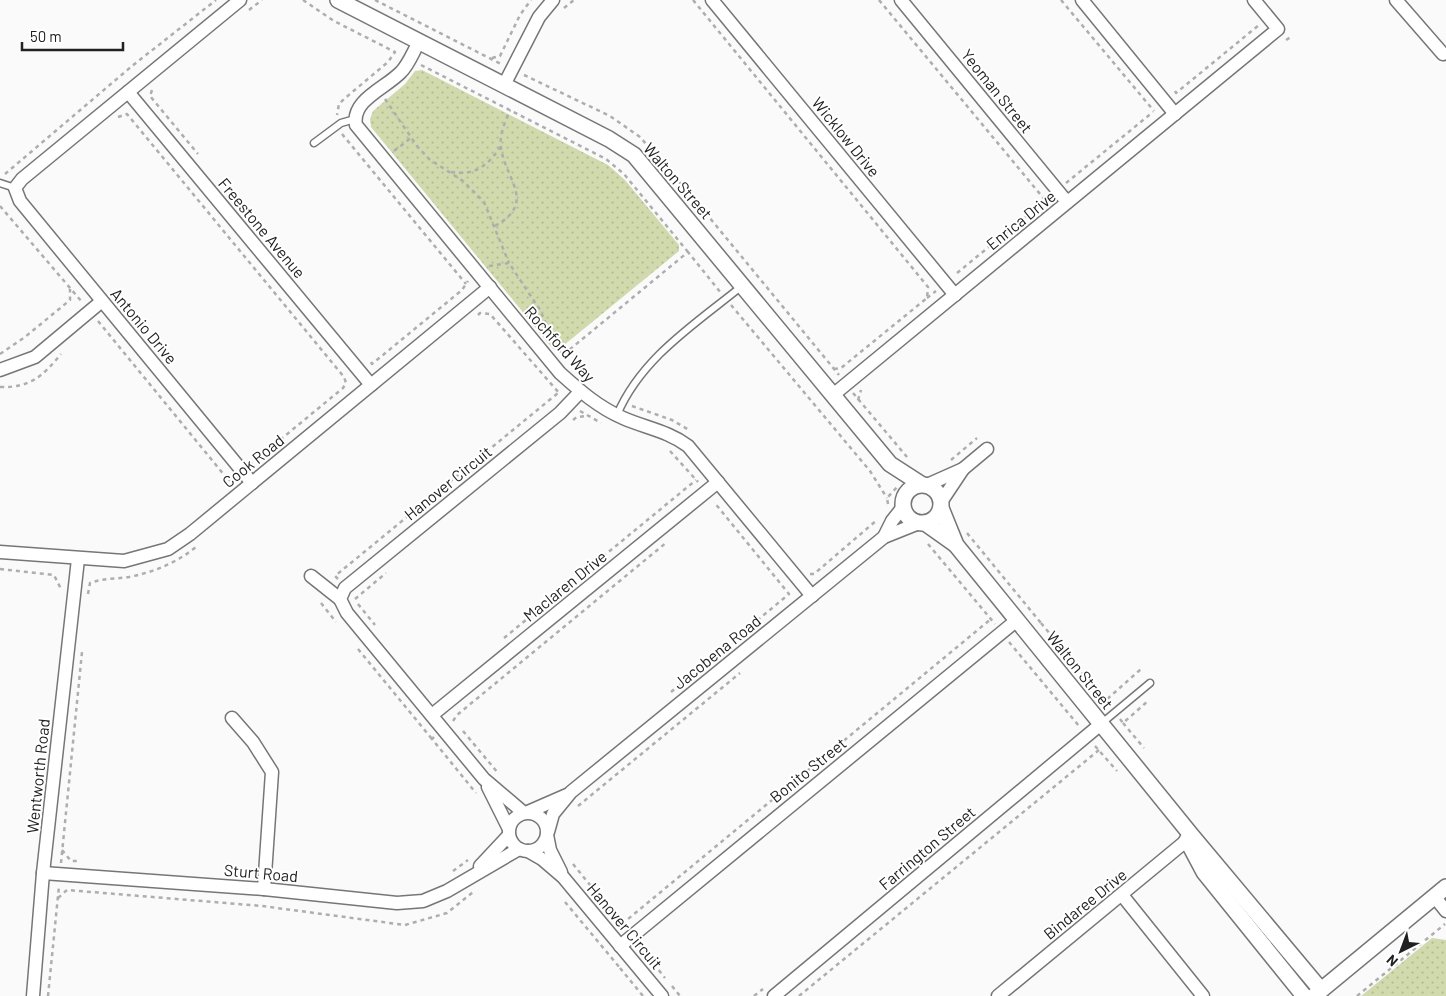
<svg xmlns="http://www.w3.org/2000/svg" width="1446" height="996" viewBox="0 0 1446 996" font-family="Barlow,sans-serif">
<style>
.park{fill:url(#park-dots)}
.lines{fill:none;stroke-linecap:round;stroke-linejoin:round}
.service-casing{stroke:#767677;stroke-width:9}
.minor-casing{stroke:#767677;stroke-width:15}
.tertiary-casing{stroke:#767677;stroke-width:18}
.path{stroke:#aeaeae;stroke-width:2.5;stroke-dasharray:4 4;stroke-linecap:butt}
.service{stroke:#fff;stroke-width:6}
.minor{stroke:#fff;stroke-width:12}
.tertiary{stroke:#fff;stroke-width:15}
.labels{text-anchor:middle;stroke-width:4;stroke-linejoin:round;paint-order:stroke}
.street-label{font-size:16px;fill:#212121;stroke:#fff}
</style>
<defs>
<pattern id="park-dots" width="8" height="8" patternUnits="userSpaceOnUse" patternTransform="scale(1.25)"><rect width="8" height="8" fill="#d0daac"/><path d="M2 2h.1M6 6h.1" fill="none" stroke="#b2bb94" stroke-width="1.8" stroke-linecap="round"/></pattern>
</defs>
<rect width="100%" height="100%" fill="#fafafb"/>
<g class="park">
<polygon points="422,70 608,165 625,180 679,245 679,251 558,350 553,349 371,127 370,119 373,111 405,84 415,71"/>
<polygon points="1432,938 1446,940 1446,996 1361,996"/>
</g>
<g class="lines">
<defs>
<g id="service">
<polyline points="314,143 341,123 355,119"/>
<polyline points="0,183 15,188"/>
<path d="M617,415c24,-57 78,-91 125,-129"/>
<polyline points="1102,723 1150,683"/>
</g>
<g id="minor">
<polyline points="240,0 22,179 15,188 20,201 252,483"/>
<polyline points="712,0 955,295"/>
<polyline points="901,0 1067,202"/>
<polyline points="1082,0 1175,114"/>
<polyline points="1396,0 1443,54"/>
<path d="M419,42c-6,10 -10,22 -18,30 -15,16 -50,28 -45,53l204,248c20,18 38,34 63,45 23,10 45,13 65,28l124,150"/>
<polyline points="504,85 539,17 553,0"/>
<polyline points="128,92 371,385"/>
<polyline points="0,370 35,357 102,301"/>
<polyline points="833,395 1278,29 1254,0"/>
<polyline points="927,485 963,469 987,449"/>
<polyline points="941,502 963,469"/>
<polyline points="884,537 892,521 903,507"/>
<polyline points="0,552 124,561 168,549 190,534 490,287"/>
<polyline points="311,576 340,599"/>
<polyline points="432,715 718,482"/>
<polyline points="232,718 253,742 272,772 264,889"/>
<polyline points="488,787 509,829"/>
<polyline points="528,812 567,795"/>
<circle cx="528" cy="832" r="19"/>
<polyline points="524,813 484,779 347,613 340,599 345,588 560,413 580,392"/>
<polyline points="548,832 553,814 571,792 884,537 919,523"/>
<polyline points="547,835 550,850 561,872"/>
<polyline points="528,851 542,859 563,877 662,996"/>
<polyline points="480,866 509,835"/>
<polyline points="43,873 264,889 397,903 423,901 447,891 519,849"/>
<polyline points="1122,895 1203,996"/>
<polyline points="1434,896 1446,911"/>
<polyline points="620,946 1017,620"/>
<polyline points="33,996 43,873 78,559"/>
<polyline points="774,996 1101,724"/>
<polyline points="998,996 1192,836"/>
</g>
<g id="tertiary">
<polyline points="338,0 609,139 634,155 890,464 921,484"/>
<circle cx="922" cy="504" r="19"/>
<polyline points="941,508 956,545 1192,836 1321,990"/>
<polyline points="925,523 956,545"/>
<polyline points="1187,840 1204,872 1304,996"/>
<polyline points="1314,996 1446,887"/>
</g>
</defs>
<use href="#service" class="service-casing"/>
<use href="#minor" class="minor-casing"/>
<use href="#tertiary" class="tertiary-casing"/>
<g class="path">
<polyline points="303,0 334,21 395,52 388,62 344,99 339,104 337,115"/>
<polyline points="375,0 501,64"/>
<polyline points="693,0 928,287 927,298 841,368 834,369"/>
<polyline points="879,0 1045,200"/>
<polyline points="1061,0 1154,111"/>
<polyline points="564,8 574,0"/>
<polyline points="249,10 262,0"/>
<polyline points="1286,40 1291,37"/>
<polyline points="492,58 500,56 520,15 531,0"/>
<polyline points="421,65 606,159 624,174 688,252"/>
<polyline points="524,75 610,116 640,137 695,200 839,375"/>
<polyline points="152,90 150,96 198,154"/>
<polyline points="1175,91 1176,93 1259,25"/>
<polyline points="385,99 417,146 429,159 463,181 484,202 509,263"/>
<polyline points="118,117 127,114 344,377 346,383 343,388 252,463"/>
<polyline points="342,134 466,284"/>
<polyline points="394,151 411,138"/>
<path d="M451,172c23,4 37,-6 49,-25"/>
<polyline points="5,174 132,66 216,0"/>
<polyline points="1066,183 1153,112"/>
<polyline points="0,206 82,302"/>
<path d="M495,226c42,-24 11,-45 6,-78 -2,-13 4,-26 9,-38"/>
<polyline points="489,266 509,263 540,310 555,344 563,355 688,252 721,293"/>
<polyline points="957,273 1045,201"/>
<polyline points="927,298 936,291"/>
<polyline points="731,305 870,471 887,498"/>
<polyline points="478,315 480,313 490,314 560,394"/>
<polyline points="98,321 225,476 226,481 233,479"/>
<polyline points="0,354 25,337 70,300 70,289"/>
<polyline points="371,362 372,364 462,290 468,281"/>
<path d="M0,387c30,1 43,-11 61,-33"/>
<polyline points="853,393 907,457"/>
<polyline points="858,400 861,390"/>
<polyline points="632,406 672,420 689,430"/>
<polyline points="580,411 601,423"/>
<polyline points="573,420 577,417 586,416"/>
<polyline points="670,451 698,482"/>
<polyline points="951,460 977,438"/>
<polyline points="888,504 887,498 899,485"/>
<polyline points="967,533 1041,623 1038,625"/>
<polyline points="928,544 995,624"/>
<polyline points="0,569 54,575 61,589"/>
<polyline points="810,574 814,574 877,520"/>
<polyline points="338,579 335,576 558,393"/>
<path d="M88,594l2,-11c13,-5 26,-4 39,-6 25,-5 47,-14 67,-30"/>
<polyline points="355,599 386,573"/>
<polyline points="321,603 336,622"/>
<polyline points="358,604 375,625"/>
<polyline points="1041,623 1105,701 1141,669"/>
<polyline points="504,638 696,480"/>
<polyline points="1009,642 1079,726"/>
<polyline points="358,649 432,739"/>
<polyline points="671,692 789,594 714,502"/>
<polyline points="1120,719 1123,723 1148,701"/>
<polyline points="453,721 457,715 667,542"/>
<polyline points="1123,723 1144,748"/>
<polyline points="463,731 498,773"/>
<polyline points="434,737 432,739 476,793"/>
<polyline points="1095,746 1117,771"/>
<polyline points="578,806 740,673"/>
<polyline points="62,850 71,861 77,861"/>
<polyline points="61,863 82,652"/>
<polyline points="573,864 624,927"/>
<polyline points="453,871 468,860"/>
<polyline points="58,898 67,890 262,906 405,925 447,913 473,892"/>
<polyline points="565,902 620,968"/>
<polyline points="622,924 991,619"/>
<polyline points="639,945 665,978"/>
<polyline points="620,968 643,996"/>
<polyline points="672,986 680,996"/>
<polyline points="48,996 59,886"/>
<polyline points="754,996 763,989"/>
<polyline points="799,996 1099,750"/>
<polyline points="1357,996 1445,924"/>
</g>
<use href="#service" class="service"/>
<use href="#minor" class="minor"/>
<use href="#tertiary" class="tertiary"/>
</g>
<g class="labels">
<g class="street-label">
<text transform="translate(997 91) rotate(51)" y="6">Yeoman Street</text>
<text transform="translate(846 137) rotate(51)" y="6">Wicklow Drive</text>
<text transform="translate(678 181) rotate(49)" y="6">Walton Street</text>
<text transform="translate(1021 220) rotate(-39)" y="6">Enrica Drive</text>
<text transform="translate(262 228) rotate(50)" y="6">Freestone Avenue</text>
<text transform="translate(144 326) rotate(50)" y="6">Antonio Drive</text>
<text transform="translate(560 344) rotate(48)" y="6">Rochford Way</text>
<text transform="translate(253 461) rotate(-39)" y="6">Cook Road</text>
<text transform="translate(448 483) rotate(-39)" y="6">Hanover Circuit</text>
<text transform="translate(565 586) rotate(-39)" y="6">Maclaren Drive</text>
<text transform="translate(717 652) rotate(-39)" y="6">Jacobena Road</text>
<text transform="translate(1080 670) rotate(51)" y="6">Walton Street</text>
<text transform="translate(808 770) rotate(-39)" y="6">Bonito Street</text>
<text transform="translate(38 776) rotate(-84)" y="6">Wentworth Road</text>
<text transform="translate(927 848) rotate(-40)" y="6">Farrington Street</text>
<text transform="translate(261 873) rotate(5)" y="6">Sturt Road</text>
<text transform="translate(1085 904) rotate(-39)" y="6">Bindaree Drive</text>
<text transform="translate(625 926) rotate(50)" y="6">Hanover Circuit</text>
</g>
</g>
<g transform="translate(1401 951) rotate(222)" stroke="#ffffff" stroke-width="4" paint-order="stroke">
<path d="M0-4L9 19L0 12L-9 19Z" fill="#212121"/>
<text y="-8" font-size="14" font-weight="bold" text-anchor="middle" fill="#212121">N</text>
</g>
<path d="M22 42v8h101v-8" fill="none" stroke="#212121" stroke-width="2.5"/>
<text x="30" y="42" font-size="15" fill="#212121" stroke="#ffffff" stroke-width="4" paint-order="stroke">50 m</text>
</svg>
